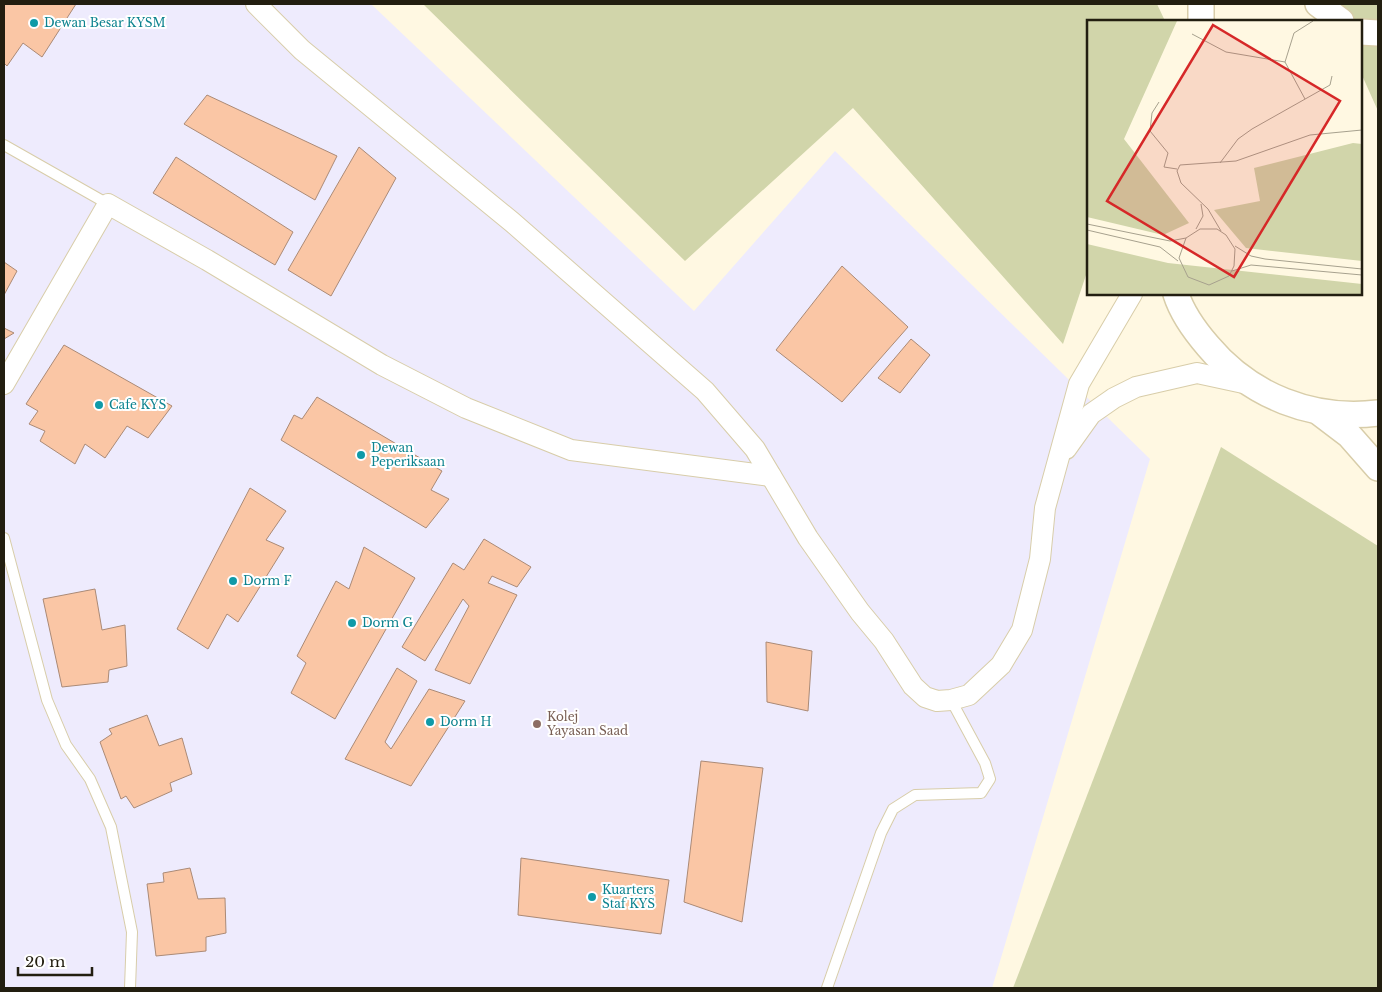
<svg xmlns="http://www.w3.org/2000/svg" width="1382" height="992" viewBox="0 0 1382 992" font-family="'Libre Baskerville',serif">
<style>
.education{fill:#eeebfd}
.green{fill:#d1d5aa}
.building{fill:#fac6a5;stroke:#ab8a76}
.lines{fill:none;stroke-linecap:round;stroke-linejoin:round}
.service-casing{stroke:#d8cda9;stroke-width:12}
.minor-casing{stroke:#d8cda9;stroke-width:22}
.tertiary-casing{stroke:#d8cda9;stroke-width:28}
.service{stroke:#fff;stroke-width:10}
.minor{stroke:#fff;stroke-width:20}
.tertiary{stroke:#fff;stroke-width:25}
.culture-dot{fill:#0f9aa8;stroke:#fff;stroke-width:2}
.education-dot{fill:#8d6e63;stroke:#fff;stroke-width:2}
.labels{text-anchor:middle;stroke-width:4;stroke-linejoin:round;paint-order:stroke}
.culture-label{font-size:12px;fill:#0d838f;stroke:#fff;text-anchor:start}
.education-label{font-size:12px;fill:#785e54;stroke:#fff;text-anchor:start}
.inset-road{fill:none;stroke:#a7a18e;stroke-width:1}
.view{fill:#d62828;fill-opacity:0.15;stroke:#d62828;stroke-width:2.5}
.inset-edge{fill:none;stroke:#221e10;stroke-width:2.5}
</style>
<rect width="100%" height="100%" fill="#fff8e2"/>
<polygon class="education" points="4,4 371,4 694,311 835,151 1150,459 992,988 4,988"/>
<g class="green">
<polygon points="423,4 1157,4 1165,21 1088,21 1088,269 1063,344 853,108 685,261"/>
<polygon points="1329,4 1378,4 1378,111 1361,73 1361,21 1337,21"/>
<polygon points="1221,447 1378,546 1378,988 1013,988"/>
</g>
<g class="building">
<polygon points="4,4 76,4 42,57 23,43 7,66 4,63"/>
<polygon points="207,95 337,156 315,200 184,124"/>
<polygon points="359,147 396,178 331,296 288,270"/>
<polygon points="176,157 293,232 275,265 153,193"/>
<polygon points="4,262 17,271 4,295"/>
<polygon points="842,266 908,327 842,402 776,350"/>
<polygon points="4,328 14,333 4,339"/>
<polygon points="911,339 930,355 900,393 878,378"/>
<polygon points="64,345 172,406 148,438 127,426 105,458 85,444 75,464 40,441 45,431 29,424 38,411 26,404"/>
<polygon points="317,397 442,471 431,490 449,499 426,528 281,440 294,415 302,419"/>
<polygon points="250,488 286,511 266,540 284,548 238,622 227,614 208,649 177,629"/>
<polygon points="484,539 531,567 517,587 492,576 488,583 517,595 470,684 435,670 469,606 463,599 425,661 402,647 453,563 464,570"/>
<polygon points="364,547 415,578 335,719 291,693 306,663 297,656 336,581 349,589"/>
<polygon points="95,589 102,630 125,625 127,666 109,670 108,682 62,687 43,599"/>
<polygon points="766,642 812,651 808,711 767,702"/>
<polygon points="397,668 417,681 385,742 391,749 429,689 465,701 411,786 345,759"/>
<polygon points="147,715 159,746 182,738 192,774 170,783 172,791 134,808 126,796 121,799 100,742 112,734 109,729"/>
<polygon points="701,761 763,768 742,922 684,902"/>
<polygon points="521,858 669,880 661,934 518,915"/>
<polygon points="190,868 198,899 225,898 226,933 206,937 206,951 156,956 147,884 164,882 163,873"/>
</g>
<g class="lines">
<defs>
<g id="service">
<polyline points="4,145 108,204"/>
<polyline points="4,538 47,700 66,745 90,779 111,827 132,932 130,988"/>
<polyline points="827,988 881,833 893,809 915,795 981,793 990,779 985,763 951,700"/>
</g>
<g id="minor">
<polyline points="256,4 302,50 512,222 705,391 755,449 808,538 860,612 884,641 913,686 925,697 937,701 951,700 969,695 1001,665 1022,630 1040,559 1045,508 1079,384 1132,294"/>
<polyline points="4,384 108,204 207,260 382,365 466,408 571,450 771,476"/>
<polyline points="1066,449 1091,414 1114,398 1136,387 1197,373 1248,384"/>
</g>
<g id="tertiary">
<polyline points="1318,4 1341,21"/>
<polyline points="1201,21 1201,4"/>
<polyline points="1361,32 1378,33"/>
<path d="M1176,294c6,19 19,37 32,52 42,50 105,75 170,67"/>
<polyline points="1320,413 1349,435 1378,468"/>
</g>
</defs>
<use href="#service" class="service-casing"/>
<use href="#minor" class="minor-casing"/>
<use href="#tertiary" class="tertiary-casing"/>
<use href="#service" class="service"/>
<use href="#minor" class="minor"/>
<use href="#tertiary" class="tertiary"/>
</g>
<g class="culture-dot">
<circle cx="34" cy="23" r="5"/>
<circle cx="99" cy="405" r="5"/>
<circle cx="361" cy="455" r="5"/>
<circle cx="233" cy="581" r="5"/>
<circle cx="352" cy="623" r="5"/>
<circle cx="430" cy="722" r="5"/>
<circle cx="592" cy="897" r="5"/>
</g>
<circle class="education-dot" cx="537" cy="724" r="5"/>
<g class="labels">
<g class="culture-label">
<text x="44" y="27">Dewan Besar KYSM</text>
<text x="109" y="409">Cafe KYS</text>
<text x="371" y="452">Dewan<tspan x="371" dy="14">Peperiksaan</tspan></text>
<text x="243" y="585">Dorm F</text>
<text x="362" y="627">Dorm G</text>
<text x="440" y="726">Dorm H</text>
<text x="602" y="894">Kuarters<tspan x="602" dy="14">Staf KYS</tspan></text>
</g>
<g class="education-label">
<text x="547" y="721">Kolej<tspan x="547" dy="14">Yayasan Saad</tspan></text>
</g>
</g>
<g transform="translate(1087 20)">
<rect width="275" height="275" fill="#fff8e2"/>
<path d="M0,1h90l-53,118 65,84 -26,12 -76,-18zM266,123l9,1v117l-116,-13 -32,-38 46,-9 -6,-33zM0,224l81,19 194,21v10h-275z" fill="#d1d5aa"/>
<path class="inset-road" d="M105,14l34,18 59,10M218,79l-20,-37 9,-29 19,-12M72,82l-7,11 -2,18 18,22 -4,14 13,2M133,143l18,-24 14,-10 78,-44 2,-9M0,204l83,17 16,-3 14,-9h17l9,6 9,14 -1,17 -5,10 -20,9 -21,-8 -9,-19 7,-20M109,209l7,-13 -2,-12M0,210l73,17 18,14M134,211l-13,-22 -27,-26 -4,-12 3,-6 56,-4 74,-26 52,-5M148,226l16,10 14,3 97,10M145,251l19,-6 111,10"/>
<path class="view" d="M126,5l127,76 -106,176 -127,-76z"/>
<rect width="275" height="275" class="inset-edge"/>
</g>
<rect width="1382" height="992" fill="none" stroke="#221e10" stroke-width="10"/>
<path d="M18 967v8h74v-8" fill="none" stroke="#221e10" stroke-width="2.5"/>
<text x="25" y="967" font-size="15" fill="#221e10" stroke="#ffffff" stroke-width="4" paint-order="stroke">20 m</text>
</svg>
